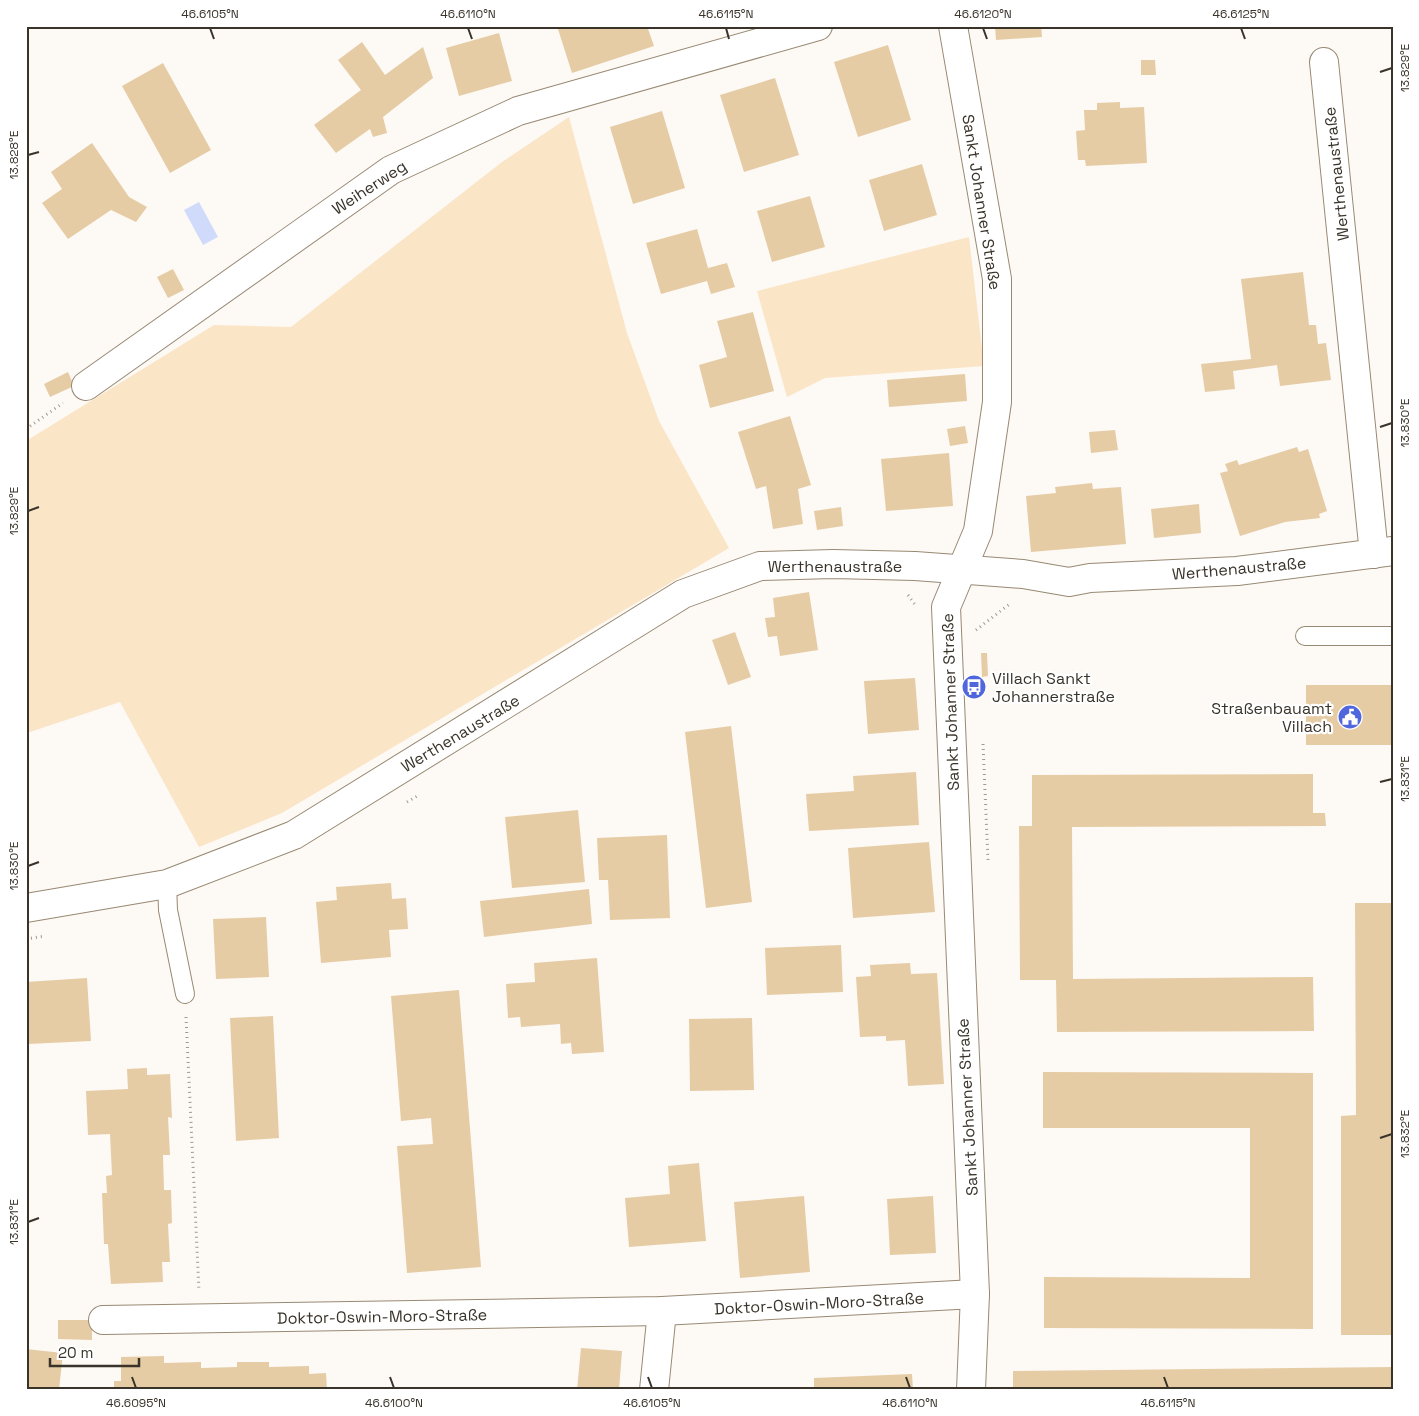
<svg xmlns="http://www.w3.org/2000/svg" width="1419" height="1416" viewBox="0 0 1419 1416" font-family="'Space Grotesk',sans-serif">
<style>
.green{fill:#fbe5c7}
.water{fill:#d0dbfc}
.building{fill:#e6cca5}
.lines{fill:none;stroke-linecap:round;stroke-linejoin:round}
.service-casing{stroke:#988973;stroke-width:20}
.minor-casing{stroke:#988973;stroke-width:30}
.path{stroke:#9d9891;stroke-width:3;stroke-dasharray:1 4;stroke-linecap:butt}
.service{stroke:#fff;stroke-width:18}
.minor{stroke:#fff;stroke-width:28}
.ticks{fill:none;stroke:#39332a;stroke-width:2}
.labels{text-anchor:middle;stroke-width:4.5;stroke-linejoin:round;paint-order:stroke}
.street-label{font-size:16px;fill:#39332a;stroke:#fff}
.poi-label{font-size:16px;fill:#39332a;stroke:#fff;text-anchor:start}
.neatline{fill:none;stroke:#39332a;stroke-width:2}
.ticks-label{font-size:12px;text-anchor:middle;fill:#39332a}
</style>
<rect width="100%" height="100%" fill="#fdf9f5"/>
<g class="green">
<polygon points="569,117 627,333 659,421 729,548 282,813 199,847 120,702 27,733 26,441 214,325 291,327 502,162"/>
<polygon points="969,237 984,366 825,378 787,397 757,291"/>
</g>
<polygon class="water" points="199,202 218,237 203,245 184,210"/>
<g class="building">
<polygon points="557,26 647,26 654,46 572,73"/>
<polygon points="995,26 1041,26 1042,37 996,40"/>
<polygon points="499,33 512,81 459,96 446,48"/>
<polygon points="362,42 385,75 423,47 433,78 383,117 387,133 373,137 370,129 336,153 314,125 361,90 338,60"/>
<polygon points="888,45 911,120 858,137 834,62"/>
<polygon points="1141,60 1155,60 1156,75 1141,75"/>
<polygon points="163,63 211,150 170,173 122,86"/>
<polygon points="775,78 799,155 744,172 720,95"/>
<polygon points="1120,102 1120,108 1144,107 1147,163 1086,166 1085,160 1078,160 1076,131 1085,130 1084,110 1097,110 1097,103"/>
<polygon points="662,111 685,188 633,204 610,127"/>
<polygon points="92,143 129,197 147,207 136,222 111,210 68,239 42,203 62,189 51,172"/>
<polygon points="922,164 937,215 884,231 869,180"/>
<polygon points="810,196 825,247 772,262 757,211"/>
<polygon points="697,229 708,268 727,263 735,287 711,294 707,281 661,294 646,243"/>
<polygon points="173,269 184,290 168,298 157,277"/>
<polygon points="1303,272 1309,325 1316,325 1318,344 1326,343 1331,380 1280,386 1277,365 1233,371 1235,389 1205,392 1201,364 1251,359 1241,279"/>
<polygon points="753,312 774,391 710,408 699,365 727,357 717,321"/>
<polygon points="68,372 74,386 50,397 44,384"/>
<polygon points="965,374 967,401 889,407 887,380"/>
<polygon points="790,416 811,485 798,489 803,524 773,529 766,486 756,489 738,432"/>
<polygon points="965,426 968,443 950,446 947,429"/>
<polygon points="1115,430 1118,450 1091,453 1089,432"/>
<polygon points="1297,447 1299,452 1308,449 1327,511 1319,514 1320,518 1285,522 1240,536 1220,473 1228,471 1225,464 1237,460 1239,465"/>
<polygon points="949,453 953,506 886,511 881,459"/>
<polygon points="1092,483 1093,489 1121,487 1126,544 1031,552 1026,496 1056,493 1055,487"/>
<polygon points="1199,504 1201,533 1154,538 1151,509"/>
<polygon points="841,507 843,526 817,530 814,511"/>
<polygon points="809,592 818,650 780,656 777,636 768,637 765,618 775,617 773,598"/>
<polygon points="735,632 751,677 728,685 712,640"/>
<polygon points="981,653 987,653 988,676 982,677"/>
<polygon points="915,678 919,730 868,734 864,681"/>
<rect x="1306" y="685" width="87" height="60"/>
<polygon points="731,726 752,902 706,908 685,732"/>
<polygon points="916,772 919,825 809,831 806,794 854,791 853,776"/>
<polygon points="1313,774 1313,813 1325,813 1326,826 1072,827 1073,979 1313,977 1314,1031 1057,1032 1056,980 1020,980 1019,826 1032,826 1032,775"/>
<polygon points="578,810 585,882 512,888 505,817"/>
<polygon points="667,835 670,918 610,920 608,880 599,880 597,838"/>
<polygon points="929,842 935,912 853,918 848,848"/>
<polygon points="391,883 392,899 406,898 408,929 389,930 391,957 321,963 316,902 337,900 336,887"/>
<polygon points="589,889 592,924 484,937 480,901"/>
<polygon points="1355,903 1393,903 1393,1335 1341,1335 1341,1116 1356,1115"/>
<polygon points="266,917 269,977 216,979 213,919"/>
<polygon points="841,945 843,992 767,995 765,948"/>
<polygon points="597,958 604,1052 572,1054 571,1043 561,1044 560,1024 521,1027 520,1017 508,1018 506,984 535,982 534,963"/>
<polygon points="910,963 911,974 937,973 944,1084 908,1086 905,1040 886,1041 886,1036 860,1037 856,977 871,976 870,965"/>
<polygon points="87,978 91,1041 28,1044 26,982"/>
<polygon points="459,990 481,1267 407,1273 397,1146 433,1144 431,1118 401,1121 391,996"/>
<polygon points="273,1016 279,1138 236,1141 230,1018"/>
<polygon points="752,1018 754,1090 690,1091 689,1019"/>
<polygon points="147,1068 147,1075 170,1074 172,1118 168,1117 170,1155 163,1155 164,1190 171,1190 172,1223 168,1224 170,1262 162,1262 163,1282 111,1284 108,1244 104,1244 102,1193 107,1193 106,1176 112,1175 110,1134 88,1135 86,1091 128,1089 127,1069"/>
<polygon points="1043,1072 1313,1073 1313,1329 1044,1328 1044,1277 1250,1278 1250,1128 1043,1128"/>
<polygon points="699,1163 706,1241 629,1247 625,1198 670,1194 668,1166"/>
<polygon points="804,1196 810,1272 740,1278 734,1202"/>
<polygon points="933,1196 936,1253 890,1255 887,1199"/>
<polygon points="58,1320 92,1320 92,1340 58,1339"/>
<polygon points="581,1348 622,1351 619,1390 577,1390"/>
<polygon points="26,1349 63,1353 59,1390 26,1390"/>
<polygon points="164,1356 164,1363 201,1362 201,1368 237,1367 237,1362 269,1362 269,1367 309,1366 309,1374 326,1373 327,1390 114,1390 114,1381 121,1381 121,1357"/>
<polygon points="1393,1367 1393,1390 1013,1390 1013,1371"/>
<polygon points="912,1374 913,1390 814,1390 814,1378"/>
</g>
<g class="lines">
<defs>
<g id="service">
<polyline points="1305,636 1393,636"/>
<polyline points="167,884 168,910 185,994"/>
</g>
<g id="minor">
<polyline points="953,26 997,279 997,402 978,531 946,607 975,1294 971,1390"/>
<polyline points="1324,62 1374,554"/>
<polyline points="86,386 391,170 518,111 818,26"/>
<polyline points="26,908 167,884 294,835 683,594 760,566 833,564 915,566 1023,574 1069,582 1090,578 1237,571 1393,551"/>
<polyline points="103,1320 662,1311 975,1294"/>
<polyline points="654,1390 662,1311"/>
</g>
</defs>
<use href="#service" class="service-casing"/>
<use href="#minor" class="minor-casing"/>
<g class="path">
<polyline points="26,429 63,403"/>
<polyline points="908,595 916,606"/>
<polyline points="976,630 1011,603"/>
<polyline points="983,744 988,860"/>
<polyline points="407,802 419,795"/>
<polyline points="26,939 45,936"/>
<polyline points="186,1017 199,1291"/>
</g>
<use href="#service" class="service"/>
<use href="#minor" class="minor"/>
</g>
<path class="ticks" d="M210,28l4,11M468,28l4,11M726,28l3,11M983,28l4,11M1241,28l4,11M1380,72l12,-4M28,155l11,-3M1380,427l12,-4M28,511l11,-4M1380,782l12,-3M28,866l11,-4M1380,1138l12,-4M28,1222l11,-4M132,1377l4,11M390,1377l4,11M648,1377l4,11M906,1377l4,11M1164,1377l4,11"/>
<defs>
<symbol id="bus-disc" viewBox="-11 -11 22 22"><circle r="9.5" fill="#5066dc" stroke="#fff"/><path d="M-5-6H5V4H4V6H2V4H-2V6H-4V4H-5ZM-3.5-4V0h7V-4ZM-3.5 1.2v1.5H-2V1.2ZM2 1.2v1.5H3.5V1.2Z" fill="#fff"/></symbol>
<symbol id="civic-disc" viewBox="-11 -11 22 22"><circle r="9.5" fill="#5066dc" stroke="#fff"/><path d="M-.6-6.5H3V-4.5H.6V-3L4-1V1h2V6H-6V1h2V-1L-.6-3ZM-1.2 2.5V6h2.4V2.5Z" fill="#fff"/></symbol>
</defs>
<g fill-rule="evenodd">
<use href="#bus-disc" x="960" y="673" width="28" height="28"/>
<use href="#civic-disc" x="1336" y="703" width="28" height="28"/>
</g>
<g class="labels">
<g class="street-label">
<text transform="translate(1336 174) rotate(-96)" y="6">Werthenaustraße</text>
<text transform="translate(369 187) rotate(-33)" y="6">Weiherweg</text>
<text transform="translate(982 202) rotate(81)" y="6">Sankt Johanner Straße</text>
<text x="835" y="572">Werthenaustraße</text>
<text transform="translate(1239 568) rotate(-5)" y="6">Werthenaustraße</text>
<text transform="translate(950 702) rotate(-92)" y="6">Sankt Johanner Straße</text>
<text transform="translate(460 733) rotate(-31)" y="6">Werthenaustraße</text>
<text transform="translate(967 1107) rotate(-93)" y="6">Sankt Johanner Straße</text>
<text transform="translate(819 1303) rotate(-3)" y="6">Doktor-Oswin-Moro-Straße</text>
<text transform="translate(382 1316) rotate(-1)" y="6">Doktor-Oswin-Moro-Straße</text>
</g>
<g class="poi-label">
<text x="992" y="684">Villach Sankt<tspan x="992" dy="18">Johannerstraße</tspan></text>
<text x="1332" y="714" text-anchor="end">Straßenbauamt<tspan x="1332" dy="18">Villach</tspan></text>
</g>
</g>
<rect width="1419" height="1416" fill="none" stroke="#ffffff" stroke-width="55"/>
<path d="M50 1358v8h89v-8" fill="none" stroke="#39332a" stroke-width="2.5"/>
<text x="58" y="1358" font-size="15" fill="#39332a" stroke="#ffffff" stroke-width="4" paint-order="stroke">20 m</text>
<rect x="28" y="28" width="1364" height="1360" class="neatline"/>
<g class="ticks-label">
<text x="210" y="18">46.6105°N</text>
<text x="468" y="18">46.6110°N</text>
<text x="726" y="18">46.6115°N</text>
<text x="983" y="18">46.6120°N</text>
<text x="1241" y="18">46.6125°N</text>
<text transform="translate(1405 68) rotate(-90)" y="4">13.829°E</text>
<text transform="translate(14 155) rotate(-90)" y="4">13.828°E</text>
<text transform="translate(1405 423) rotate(-90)" y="4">13.830°E</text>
<text transform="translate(14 511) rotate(-90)" y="4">13.829°E</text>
<text transform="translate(1405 779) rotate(-90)" y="4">13.831°E</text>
<text transform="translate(14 866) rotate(-90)" y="4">13.830°E</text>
<text transform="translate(1405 1134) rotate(-90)" y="4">13.832°E</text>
<text transform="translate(14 1222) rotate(-90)" y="4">13.831°E</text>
<text x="136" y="1407">46.6095°N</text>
<text x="394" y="1407">46.6100°N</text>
<text x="652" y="1407">46.6105°N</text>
<text x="910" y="1407">46.6110°N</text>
<text x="1168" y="1407">46.6115°N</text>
</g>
</svg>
